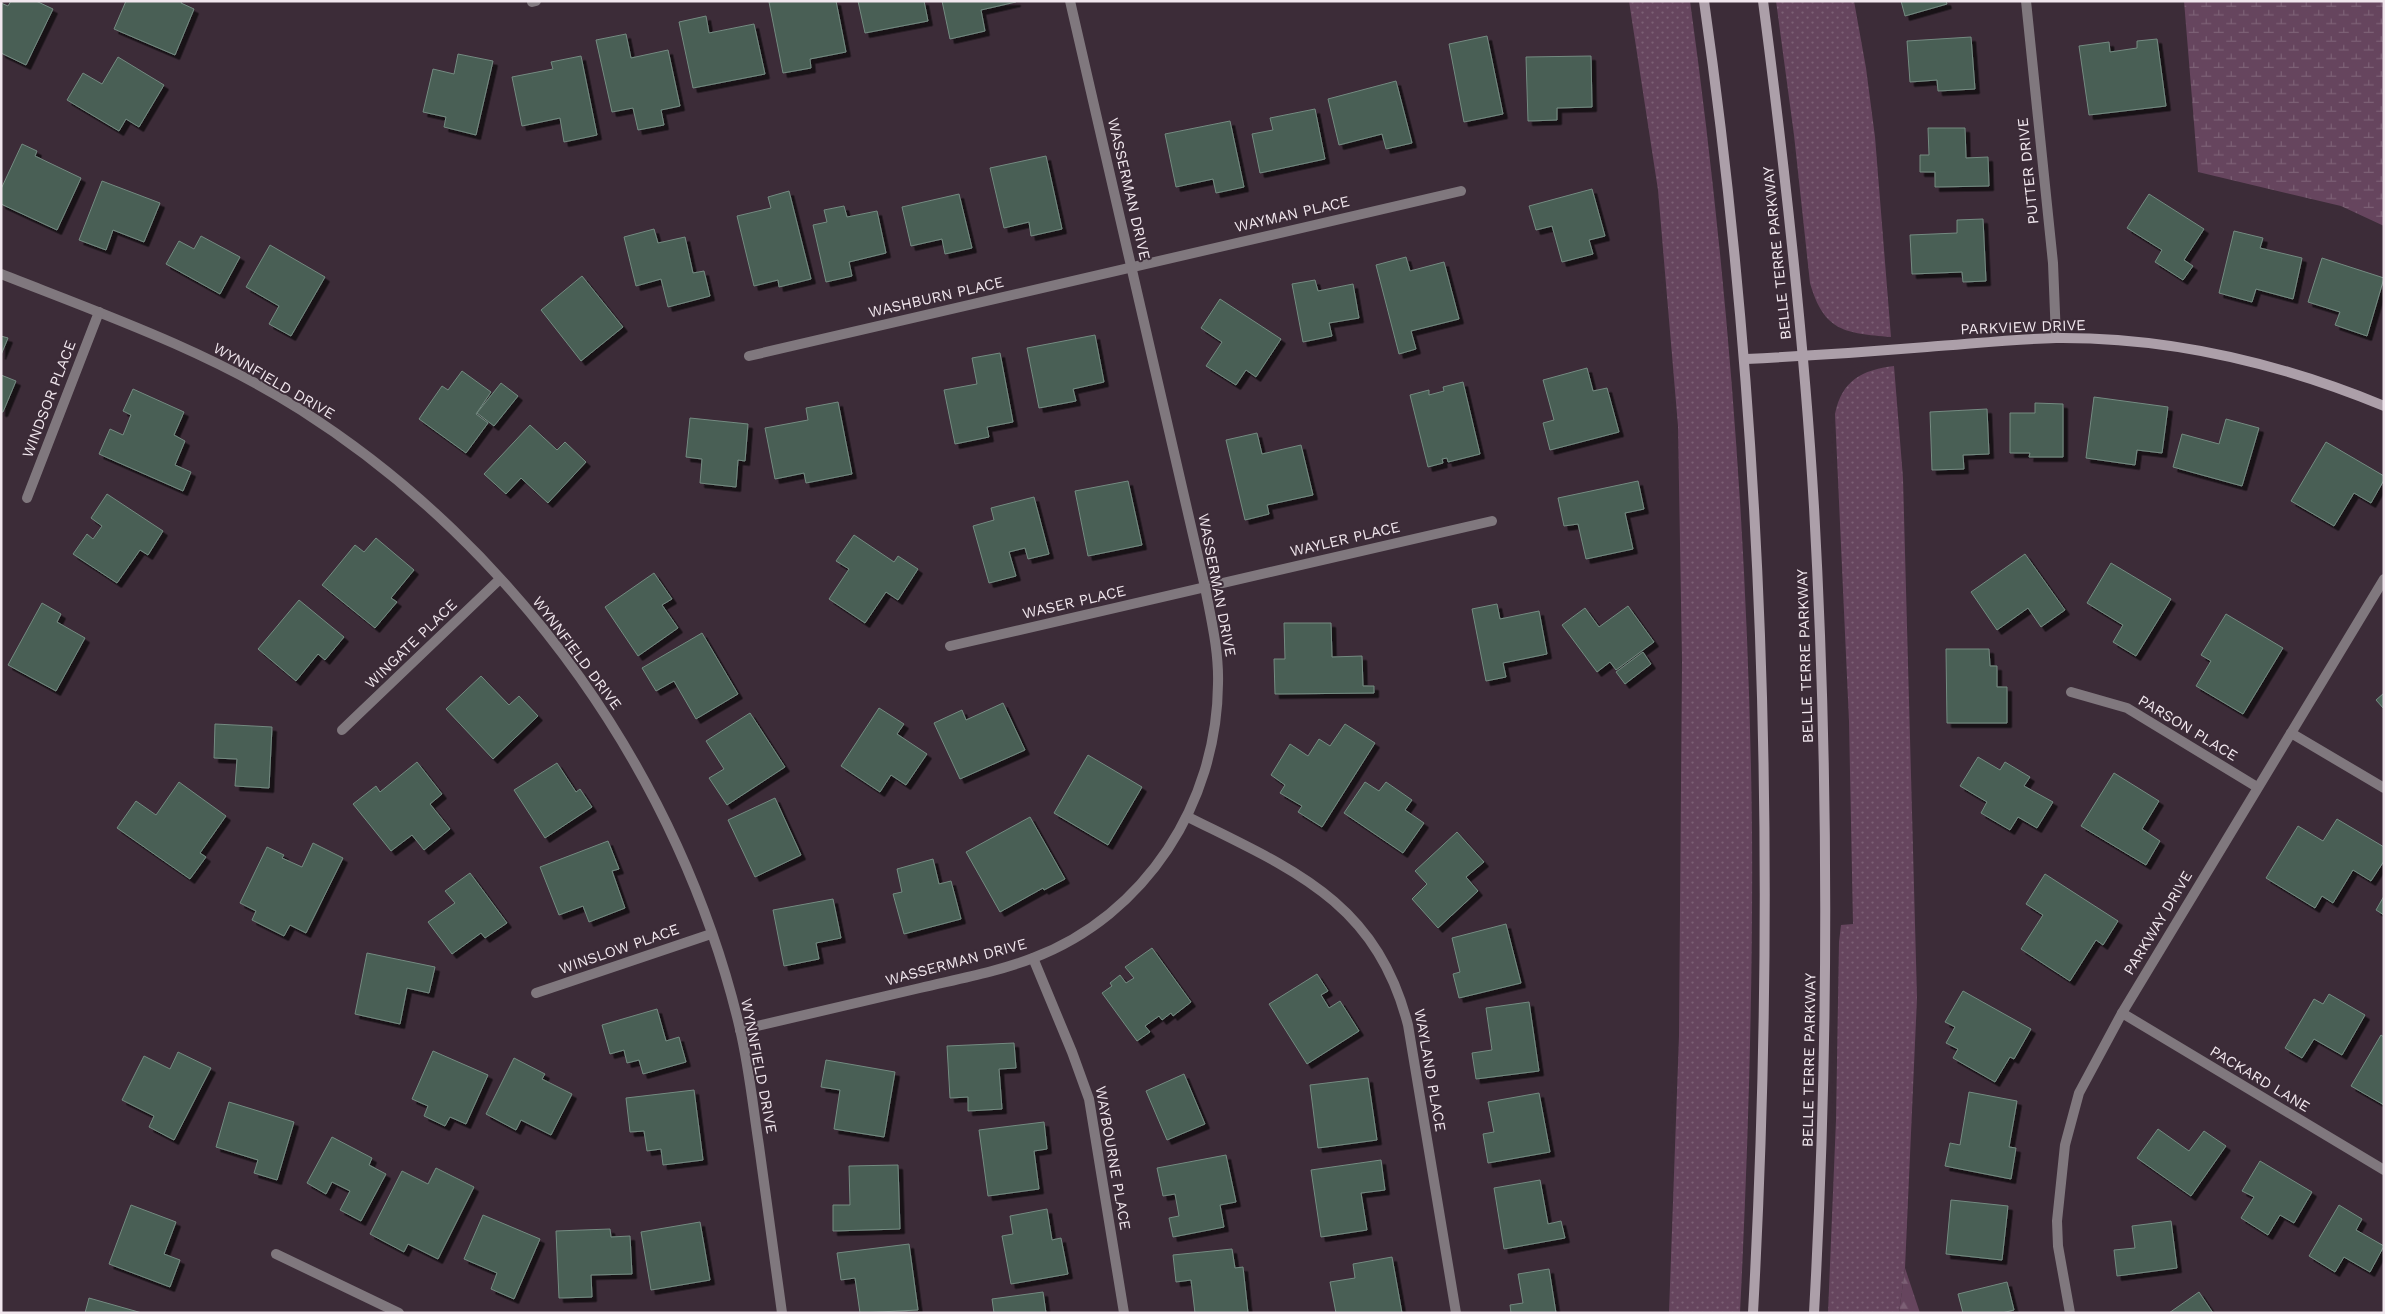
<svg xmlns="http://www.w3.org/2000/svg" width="2385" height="1314" viewBox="0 0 2385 1314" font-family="'Work Sans',sans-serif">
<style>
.green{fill:url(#green-dots)}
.forest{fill:url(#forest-firs)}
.wetland{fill:url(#wetland-marsh)}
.building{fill:#485e55;stroke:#748b81;filter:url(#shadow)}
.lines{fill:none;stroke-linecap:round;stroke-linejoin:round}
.street{stroke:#80787e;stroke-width:10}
.secondary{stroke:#ac9fa9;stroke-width:10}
.labels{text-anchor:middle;stroke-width:4;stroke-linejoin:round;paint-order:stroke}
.street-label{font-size:15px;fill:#f1e7ee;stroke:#3c2c38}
</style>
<defs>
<pattern id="green-dots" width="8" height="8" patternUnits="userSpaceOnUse" patternTransform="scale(1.25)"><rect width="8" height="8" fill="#66455e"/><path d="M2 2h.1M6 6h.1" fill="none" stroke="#7c6075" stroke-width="1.8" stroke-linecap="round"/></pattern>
<pattern id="forest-firs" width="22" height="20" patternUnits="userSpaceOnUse" patternTransform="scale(1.25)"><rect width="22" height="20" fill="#66455e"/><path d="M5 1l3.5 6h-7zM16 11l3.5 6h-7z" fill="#7c6075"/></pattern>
<pattern id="wetland-marsh" width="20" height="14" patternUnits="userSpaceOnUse" patternTransform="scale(1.25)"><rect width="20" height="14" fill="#66455e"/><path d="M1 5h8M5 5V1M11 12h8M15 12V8" fill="none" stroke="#7c6075"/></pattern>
<filter id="shadow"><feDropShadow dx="4.5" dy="4.5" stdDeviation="0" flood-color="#0009"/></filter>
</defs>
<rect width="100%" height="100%" fill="#3c2c38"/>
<g class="green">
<path d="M1629,1h61c38,275 59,553 62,830 1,160 -4,321 -12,482h-71l10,-277 3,-375 -4,-235 -20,-236z"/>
<path d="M1776,1h78l12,67 9,69 16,200c-46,-4 -67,-5 -81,-54l-16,-148z"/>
<path d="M1894,366l9,112 14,520 -12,270 -6,45h-71l8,-193 3,-178 2,-17 12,-1 -4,-203 -14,-307c7,-34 27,-44 59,-48z"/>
</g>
<polygon class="forest" points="1905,1268 1920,1313 1899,1313"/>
<polygon class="wetland" points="2184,1 2384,1 2384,226 2341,206 2198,172"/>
<g class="building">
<polygon points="11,1 36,1 53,9 26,65 1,53 1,3 8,6"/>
<polygon points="126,1 182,1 181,3 194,9 175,55 114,29"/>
<polygon points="775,1 836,1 846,52 810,59 811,68 783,73 769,2"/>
<polygon points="858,1 924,1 928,21 865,33"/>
<polygon points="942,1 1016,1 1016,2 981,10 985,31 950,39"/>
<polygon points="1901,1 1946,1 1947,4 1905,16"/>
<polygon points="706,16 709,33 754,24 765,74 693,88 679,22"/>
<polygon points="626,34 631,58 668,50 680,106 661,110 664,125 638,130 633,108 612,112 596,40"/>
<polygon points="1487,36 1503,114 1464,122 1449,44"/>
<polygon points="1971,37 1975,89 1938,91 1937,80 1910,82 1907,41"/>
<polygon points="2157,39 2166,106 2089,115 2079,46 2109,42 2110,52 2137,48 2137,41"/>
<polygon points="458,54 493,61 476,135 444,127 446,117 423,112 433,69 454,74"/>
<polygon points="581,56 597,135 564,142 560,118 522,126 512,77 553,69 551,62"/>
<polygon points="1591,56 1592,107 1557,108 1557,120 1528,121 1526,57"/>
<polygon points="118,57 164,85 139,127 126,119 119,131 67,100 83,73 102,84"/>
<polygon points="1396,81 1412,143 1386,149 1382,134 1339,145 1328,99"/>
<polygon points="1315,109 1325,159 1260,173 1252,134 1273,130 1270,118"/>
<polygon points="1230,121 1244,187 1216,193 1213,179 1176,187 1165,134"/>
<polygon points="1928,128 1965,128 1966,158 1988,157 1989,186 1935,187 1935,172 1920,172 1920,155 1929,155"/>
<polygon points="22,144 37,151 35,156 81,178 57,230 1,204 1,189"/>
<polygon points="1046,156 1062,229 1031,236 1029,222 1004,228 990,168"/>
<polygon points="102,181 160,203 144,242 113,230 106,250 79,240"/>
<polygon points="1592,189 1605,236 1589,240 1593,254 1562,262 1552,226 1536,230 1529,206"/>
<polygon points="789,191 811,279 779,287 778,280 754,286 737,216 771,208 768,197"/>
<polygon points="959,194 972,248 945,254 942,239 911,246 902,207"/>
<polygon points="2149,194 2204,229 2184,260 2193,266 2183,280 2155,262 2162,250 2127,228"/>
<polygon points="844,206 847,217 877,211 886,253 849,262 852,276 826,282 813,225 827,222 824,210"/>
<polygon points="1983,219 1986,281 1963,282 1962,272 1912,274 1910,235 1957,233 1957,220"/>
<polygon points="654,229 658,243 685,237 693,273 704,271 710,296 668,307 661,279 636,286 624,237"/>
<polygon points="2234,231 2263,238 2260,248 2302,258 2293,299 2256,289 2252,302 2219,293"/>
<polygon points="201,236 240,257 220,294 166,264 179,241 194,249"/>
<polygon points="270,245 325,277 291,336 269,324 279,306 246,287"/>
<polygon points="1406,257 1410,271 1444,262 1459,319 1411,331 1416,349 1399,354 1376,265"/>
<polygon points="2322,258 2384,278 2367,336 2335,325 2340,312 2308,302"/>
<polygon points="582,276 623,327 581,361 541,310"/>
<polygon points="1315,280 1318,291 1353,284 1359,318 1329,323 1332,336 1303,342 1292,284"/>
<polygon points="1220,299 1281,339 1256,377 1246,370 1236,385 1206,366 1222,342 1201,328"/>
<polygon points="1095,335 1104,382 1073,389 1076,401 1039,408 1027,348"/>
<polygon points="1,336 8,338 1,355"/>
<polygon points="1000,353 1013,422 987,427 989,437 955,444 944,390 977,384 972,358"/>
<polygon points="1587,368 1593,391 1607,388 1619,432 1550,450 1543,423 1554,420 1543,380"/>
<polygon points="462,371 491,392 476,414 488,423 466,453 419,419 442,386 448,390"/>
<polygon points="1,375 16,381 3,412 1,412"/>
<polygon points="1463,382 1480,454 1448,462 1447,458 1442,459 1443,463 1428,467 1410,395 1429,390 1429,395 1444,391 1443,387"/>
<polygon points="501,383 518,396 494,426 477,413"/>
<polygon points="133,389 184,412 174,435 185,441 175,465 191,472 183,491 99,454 110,429 123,435 131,415 123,411"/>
<polygon points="2094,397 2168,407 2162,453 2137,450 2135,465 2086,458"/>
<polygon points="838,402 852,474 806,483 804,473 775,479 765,428 808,420 806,408"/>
<polygon points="2035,403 2063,404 2063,457 2029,457 2030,453 2010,453 2010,413 2035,413"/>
<polygon points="1987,409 1989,454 1963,455 1964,469 1932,470 1930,412"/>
<polygon points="690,418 748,424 745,461 738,460 736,487 700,483 702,459 686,457"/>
<polygon points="2226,419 2259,428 2242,486 2173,467 2182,434 2219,444"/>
<polygon points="530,425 557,450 565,442 586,462 548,503 521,478 506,494 484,474"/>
<polygon points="1257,433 1262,454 1301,445 1313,495 1267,505 1269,514 1245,520 1226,440"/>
<polygon points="2326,442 2384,476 2384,480 2371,503 2354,493 2334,526 2291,501"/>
<polygon points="1128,481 1142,545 1088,556 1075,491"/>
<polygon points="1638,481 1644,509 1625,513 1633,549 1586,559 1578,524 1564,526 1558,498"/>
<polygon points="107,494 163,531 148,555 140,550 117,583 73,554 87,534 93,539 102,526 91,518"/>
<polygon points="1034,497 1049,554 1028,559 1025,548 1009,552 1016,576 989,583 973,526 994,520 991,508"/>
<polygon points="854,535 894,562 898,556 918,569 898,600 886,592 865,623 829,599 849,569 836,561"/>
<polygon points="376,538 414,570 391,598 397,602 375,628 322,585 355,545 364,552"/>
<polygon points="2025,554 2065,610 2041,627 2028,608 1997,630 1971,592"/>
<polygon points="2111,563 2171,599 2136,656 2113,642 2123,625 2087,603"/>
<polygon points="654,573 672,599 662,605 678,628 638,656 605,607"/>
<polygon points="299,600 344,637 325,660 318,654 296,681 258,649"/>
<polygon points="42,603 61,614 57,622 85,638 56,691 8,665"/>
<polygon points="1497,604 1500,619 1539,611 1547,654 1503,663 1506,677 1486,681 1472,609"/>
<polygon points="1628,606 1654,642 1616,670 1610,662 1597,672 1562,625 1585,608 1599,627"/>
<polygon points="2226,614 2283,648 2243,714 2196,686 2211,661 2201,655"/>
<polygon points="1284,623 1331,623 1332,657 1362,656 1363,686 1374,686 1374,693 1275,694 1274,659 1285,659"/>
<polygon points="702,633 738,694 696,719 674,681 656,691 642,668"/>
<polygon points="1946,649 1989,649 1990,666 1997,666 1997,687 2007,687 2007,723 1947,723"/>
<polygon points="1643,652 1651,664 1625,684 1616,672"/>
<polygon points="481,676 509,705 519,696 538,716 493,759 446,709"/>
<polygon points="2384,693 2384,709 2376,700"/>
<polygon points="1003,703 1025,750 960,779 934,723 962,710 966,720"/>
<polygon points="879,708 904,724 897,734 927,754 906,785 891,775 880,792 841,766"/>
<polygon points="750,713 785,767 727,805 709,778 724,769 706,741"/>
<polygon points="215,724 272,727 269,788 235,786 237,759 214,758"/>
<polygon points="1345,724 1375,743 1322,827 1298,812 1302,806 1280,793 1285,785 1271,775 1290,744 1308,756 1319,739 1330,746"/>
<polygon points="1088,755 1142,787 1108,845 1054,813"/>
<polygon points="1978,757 2000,770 2005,762 2030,777 2024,786 2053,802 2037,828 2018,817 2010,830 1981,813 1987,802 1960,786"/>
<polygon points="417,762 442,794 430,804 450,829 424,850 412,835 391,851 353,804 376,786 380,792"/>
<polygon points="557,763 576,792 580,789 592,807 545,838 514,790"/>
<polygon points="2114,773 2159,801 2142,829 2160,841 2146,865 2081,826"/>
<polygon points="179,782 226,816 200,853 206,857 190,879 117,828 136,801 156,815"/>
<polygon points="1365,782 1379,791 1386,782 1412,800 1405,810 1424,823 1403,853 1344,813"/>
<polygon points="775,798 801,855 755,877 728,820"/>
<polygon points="1030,817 1065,879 1044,890 1043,888 1000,912 966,852"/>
<polygon points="2337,819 2384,847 2384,861 2371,881 2353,870 2333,903 2322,896 2315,908 2266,878 2298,826 2323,841"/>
<polygon points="1457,832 1484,862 1466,877 1478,891 1438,928 1412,899 1427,884 1415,871"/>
<polygon points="608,841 619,869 612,871 625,908 589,922 583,906 559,915 540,867"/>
<polygon points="313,843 343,858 306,933 290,925 284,936 252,920 256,911 240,903 267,847 284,855 282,858 302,867"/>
<polygon points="933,859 939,884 951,881 961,919 904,934 893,894 902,892 897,869"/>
<polygon points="470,873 507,923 485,938 481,933 452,954 428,922 455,903 445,891"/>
<polygon points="2045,874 2118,921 2103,945 2096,940 2070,981 2021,949 2043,915 2026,904"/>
<polygon points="2384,896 2384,915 2376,910"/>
<polygon points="833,899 841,938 816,943 819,959 784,966 773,910"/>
<polygon points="1506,924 1521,983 1459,998 1453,974 1460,972 1452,938"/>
<polygon points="1152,948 1191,1002 1173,1016 1171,1013 1162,1020 1159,1016 1145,1026 1150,1032 1137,1041 1102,993 1112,986 1110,983 1120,975 1126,983 1134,978 1125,967"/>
<polygon points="367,953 435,967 429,993 407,988 400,1024 355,1014"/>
<polygon points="1317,974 1328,991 1321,995 1329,1008 1340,1001 1359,1031 1307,1064 1269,1004"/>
<polygon points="1963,991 2031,1029 2014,1059 2010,1057 1995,1082 1953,1058 1958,1049 1946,1043 1955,1027 1945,1022"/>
<polygon points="2329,994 2365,1015 2342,1055 2314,1039 2302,1058 2285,1048 2314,999 2323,1004"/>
<polygon points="1529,1002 1539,1071 1476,1079 1472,1053 1492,1050 1486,1008"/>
<polygon points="657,1009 666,1041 679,1037 686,1062 643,1074 639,1060 627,1063 624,1050 610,1054 602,1025"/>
<polygon points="2381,1035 2384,1037 2384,1105 2351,1086"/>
<polygon points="1014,1043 1016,1068 999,1069 1002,1109 968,1111 968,1097 950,1098 947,1046"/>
<polygon points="433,1051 488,1075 466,1124 450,1117 445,1126 424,1116 428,1106 412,1099"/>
<polygon points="178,1052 211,1068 174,1140 149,1127 154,1116 122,1100 144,1056 170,1069"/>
<polygon points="514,1058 545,1074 542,1079 572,1094 551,1135 521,1120 516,1130 486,1114"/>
<polygon points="826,1060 895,1072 884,1137 834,1129 840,1090 821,1087"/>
<polygon points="1184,1074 1205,1124 1167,1140 1146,1091"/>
<polygon points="1368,1078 1377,1140 1318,1148 1310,1085"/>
<polygon points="694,1090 703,1160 663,1165 661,1149 647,1151 644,1131 630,1132 626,1098"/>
<polygon points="1969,1092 2017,1101 2009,1147 2016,1148 2011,1179 1945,1166 1950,1143 1960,1145"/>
<polygon points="1539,1093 1550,1152 1488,1163 1483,1134 1494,1132 1488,1102"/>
<polygon points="229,1102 294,1122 277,1180 254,1173 258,1160 216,1147"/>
<polygon points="1044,1122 1047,1149 1034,1151 1039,1189 988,1196 979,1130"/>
<polygon points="2158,1129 2189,1151 2204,1131 2226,1146 2191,1196 2137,1158"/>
<polygon points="332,1137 372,1158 369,1165 386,1174 361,1221 340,1210 350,1191 332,1182 326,1194 307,1183"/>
<polygon points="1226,1155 1236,1202 1220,1205 1224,1227 1173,1237 1169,1218 1179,1216 1175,1194 1163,1196 1157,1168"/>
<polygon points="1381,1160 1385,1190 1361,1193 1367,1230 1321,1237 1311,1170"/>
<polygon points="2260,1161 2312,1192 2294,1223 2280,1215 2268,1235 2241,1218 2254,1197 2242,1191"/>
<polygon points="898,1165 900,1229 833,1231 833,1205 850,1205 849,1166"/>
<polygon points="436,1168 474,1187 438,1259 408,1244 404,1252 370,1234 402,1171 428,1184"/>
<polygon points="1540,1180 1548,1224 1561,1221 1565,1238 1504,1249 1494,1188"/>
<polygon points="1951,1200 2008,1206 2002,1260 1946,1254"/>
<polygon points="131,1205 176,1222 164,1254 180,1260 170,1287 109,1264"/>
<polygon points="2339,1205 2362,1219 2356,1230 2384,1246 2370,1272 2344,1257 2335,1272 2309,1256"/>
<polygon points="1047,1209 1052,1240 1061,1238 1068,1274 1011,1284 1002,1236 1013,1234 1010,1216"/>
<polygon points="483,1215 540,1239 514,1299 491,1289 497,1273 464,1259"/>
<polygon points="2171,1221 2177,1268 2117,1276 2114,1250 2135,1248 2132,1226"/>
<polygon points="700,1222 710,1280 651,1290 641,1232"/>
<polygon points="610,1229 611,1237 630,1236 632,1274 591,1275 592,1297 559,1298 556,1231"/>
<polygon points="909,1244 918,1310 860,1313 855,1278 841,1280 837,1253"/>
<polygon points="1232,1249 1235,1268 1243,1267 1248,1313 1195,1313 1191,1280 1176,1282 1173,1255"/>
<polygon points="1392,1257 1402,1313 1336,1313 1330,1282 1355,1278 1353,1264"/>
<polygon points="1549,1269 1556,1313 1511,1313 1510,1305 1523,1303 1518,1274"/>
<polygon points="2007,1282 2014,1310 2002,1313 1963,1313 1958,1294"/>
<polygon points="1043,1292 1046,1313 994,1313 992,1299"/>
<polygon points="2199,1292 2213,1313 2169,1313"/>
<polygon points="89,1298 142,1313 85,1313"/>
</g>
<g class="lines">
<g class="street">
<polyline points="2026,1 2053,263 2056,338"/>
<polyline points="532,2 536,1"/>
<path d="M1,274c102,40 207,77 300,136 217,138 380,368 439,619 9,38 13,78 19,117 8,56 15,111 23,167"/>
<polyline points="749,356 1461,191"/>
<polyline points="27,498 99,312"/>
<polyline points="950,646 1492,521"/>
<polyline points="2071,692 2127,708 2257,787"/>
<polyline points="342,730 500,579"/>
<polyline points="2291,733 2384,788"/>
<path d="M1188,817c104,52 188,84 220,208l48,288"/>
<polyline points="1033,958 1072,1052 1089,1099 1124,1313"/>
<polyline points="536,993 711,934"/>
<polyline points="2122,1013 2384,1170"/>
<path d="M740,1030c60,-14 120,-28 180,-42 38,-9 77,-16 113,-30 113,-43 184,-155 185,-274 1,-33 -7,-65 -13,-97l-135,-586"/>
<polyline points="276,1254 399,1313"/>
<polyline points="2070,1313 2058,1246 2057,1221 2065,1145 2079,1093 2122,1013 2384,579"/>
</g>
<g class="secondary">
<path d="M1704,1c62,434 73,875 49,1312"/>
<path d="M1763,1c22,168 41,337 51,506 15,269 15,537 0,806"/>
<path d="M1746,359c60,-3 121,-7 181,-12 43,-3 86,-8 129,-9 112,-1 224,25 328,68"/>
</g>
</g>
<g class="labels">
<g class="street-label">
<text transform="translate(2028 171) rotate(-96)" y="5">PUTTER DRIVE</text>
<text transform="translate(1129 189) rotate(77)" y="5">WASSERMAN DRIVE</text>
<text transform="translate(1292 214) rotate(-13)" y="5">WAYMAN PLACE</text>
<text transform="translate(1777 253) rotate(-96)" y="5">BELLE TERRE PARKWAY</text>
<text transform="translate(936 297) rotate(-13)" y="5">WASHBURN PLACE</text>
<text transform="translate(2023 327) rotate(-2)" y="5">PARKVIEW DRIVE</text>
<text transform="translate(274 381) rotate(30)" y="5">WYNNFIELD DRIVE</text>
<text transform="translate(49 399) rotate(-69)" y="5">WINDSOR PLACE</text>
<text transform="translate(1345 539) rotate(-13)" y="5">WAYLER PLACE</text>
<text transform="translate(1217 585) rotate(79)" y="5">WASSERMAN DRIVE</text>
<text transform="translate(1074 602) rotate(-13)" y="5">WASER PLACE</text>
<text transform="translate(411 644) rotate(-44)" y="5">WINGATE PLACE</text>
<text transform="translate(577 653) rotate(53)" y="5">WYNNFIELD DRIVE</text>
<text transform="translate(1805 656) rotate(-92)" y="5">BELLE TERRE PARKWAY</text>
<text transform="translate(2188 728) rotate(31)" y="5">PARSON PLACE</text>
<text transform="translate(2158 923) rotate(-59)" y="5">PARKWAY DRIVE</text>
<text transform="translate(619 949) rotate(-19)" y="5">WINSLOW PLACE</text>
<text transform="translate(956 962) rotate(-15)" y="5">WASSERMAN DRIVE</text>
<text transform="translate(1809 1060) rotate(-89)" y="5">BELLE TERRE PARKWAY</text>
<text transform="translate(759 1066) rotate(79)" y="5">WYNNFIELD DRIVE</text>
<text transform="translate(1430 1070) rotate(80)" y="5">WAYLAND PLACE</text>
<text transform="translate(2260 1079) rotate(31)" y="5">PACKARD LANE</text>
<text transform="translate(1113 1158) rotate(80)" y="5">WAYBOURNE PLACE</text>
</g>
</g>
<rect width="2385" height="1314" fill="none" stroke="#f1e7ee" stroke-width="5"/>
</svg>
